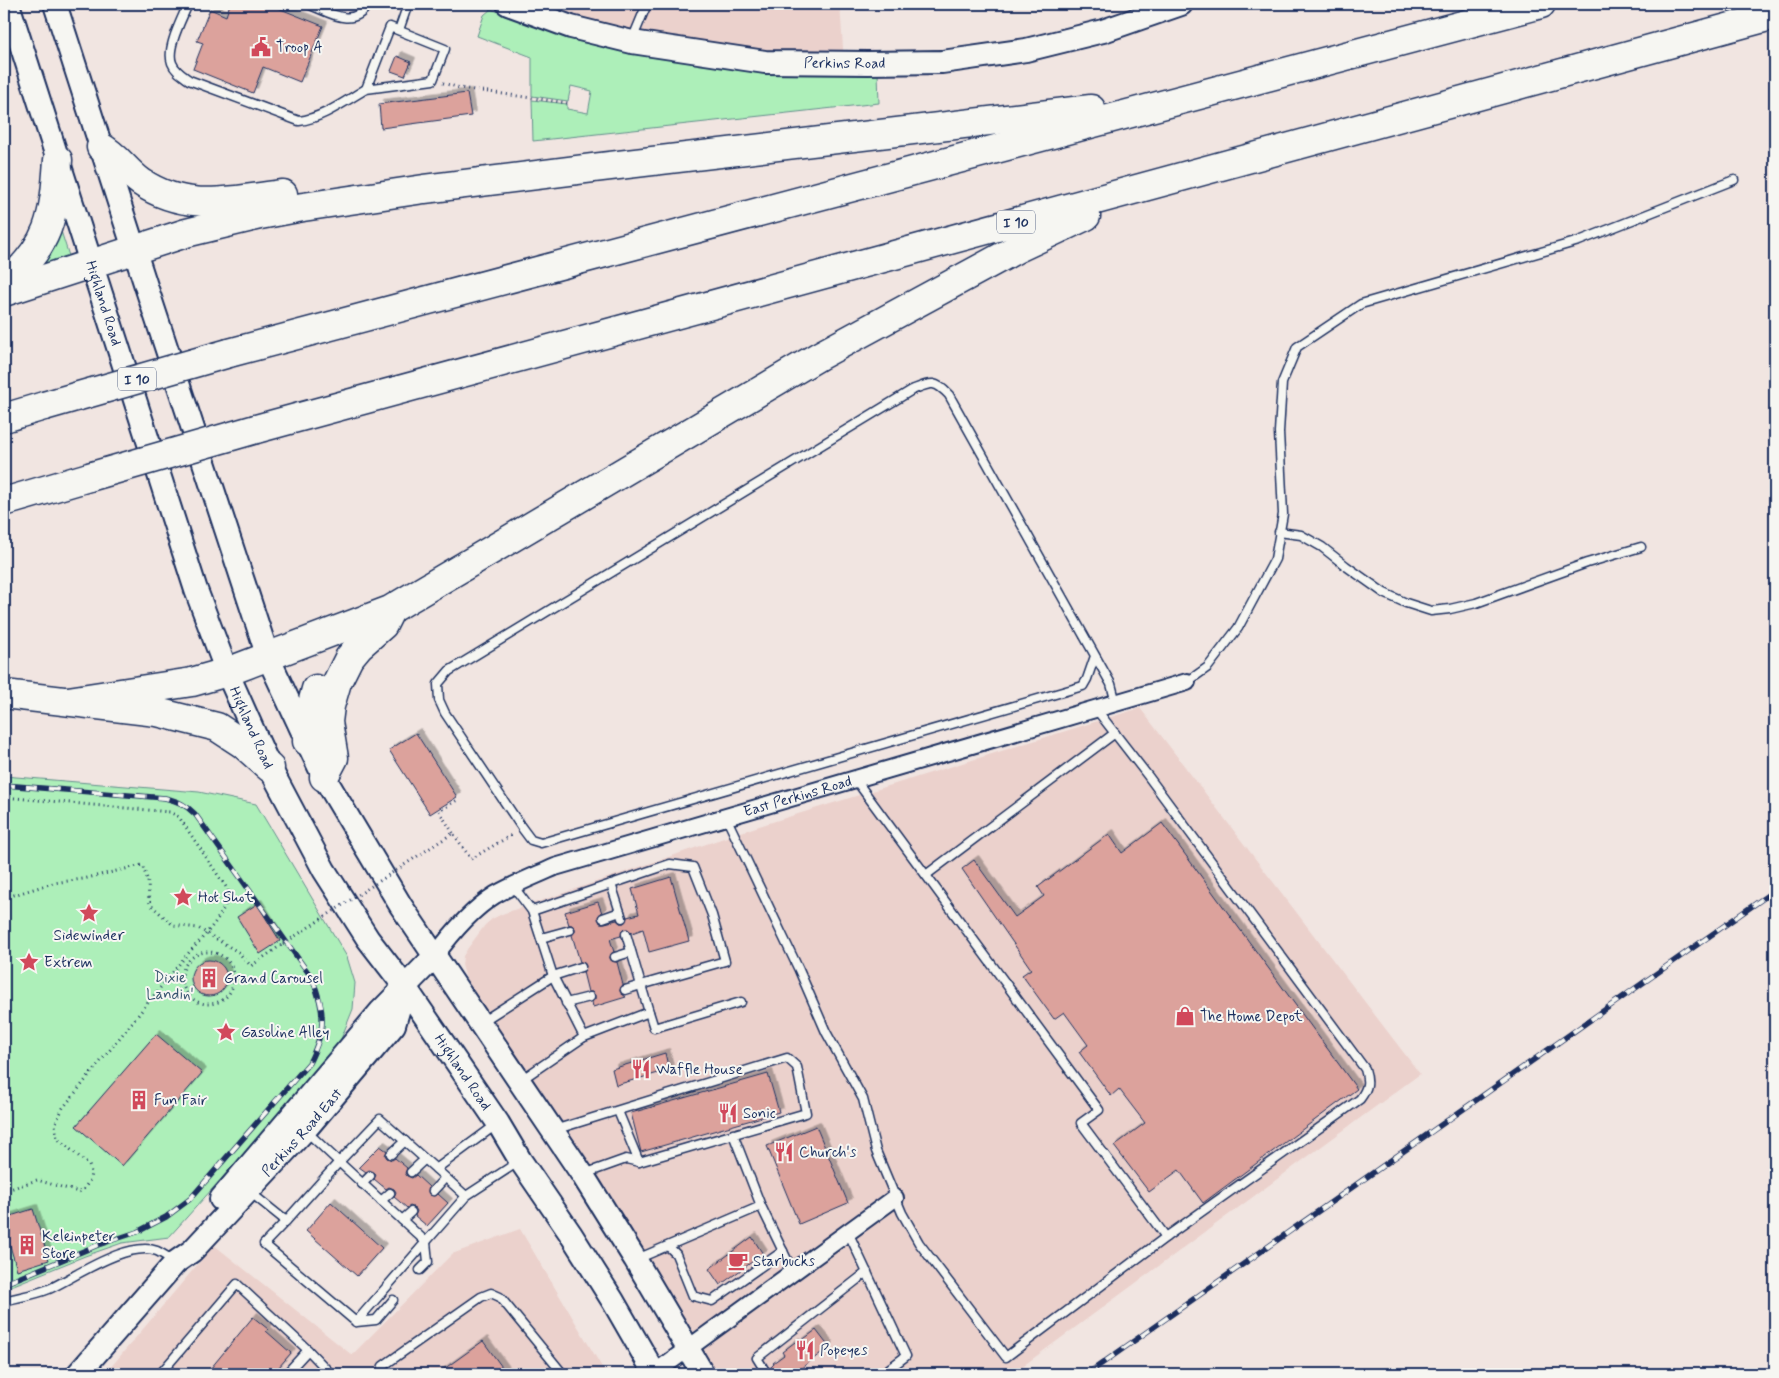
<svg xmlns="http://www.w3.org/2000/svg" width="1779" height="1378" viewBox="0 0 1779 1378" font-family="Mynerve,sans-serif">
<style>
.built{fill:#ebd1cc}
.green{fill:#adefb9;stroke:#648f8c}
.building{fill:#dca29c;stroke:#1b2f5e;filter:url(#shadow)}
.lines{fill:none;stroke-linecap:round;stroke-linejoin:round}
.lane-casing{stroke:#1b2f5e;stroke-width:11}
.street-casing{stroke:#1b2f5e;stroke-width:20}
.secondary-casing{stroke:#1b2f5e;stroke-width:26}
.highway-casing{stroke:#1b2f5e;stroke-width:31}
.path{stroke:#1b2f5e;stroke-width:3;stroke-dasharray:1 4;stroke-linecap:butt}
.lane{stroke:#f6f6f2;stroke-width:8}
.street{stroke:#f6f6f2;stroke-width:16}
.secondary{stroke:#f6f6f2;stroke-width:22}
.highway{stroke:#f6f6f2;stroke-width:28}
.rail-casing{stroke:#1b2f5e;stroke-width:5.5}
.rail{stroke:#f6f6f2;stroke-width:4;stroke-dasharray:11;stroke-linecap:butt}
.highway-bridge-casing{stroke:#1b2f5e;stroke-width:31;stroke-linecap:butt}
.path-bridge{stroke:#1b2f5e;stroke-width:3;stroke-dasharray:1 4;stroke-linecap:butt}
.highway-bridge{stroke:#f6f6f2;stroke-width:28}
.labels{text-anchor:middle;stroke-width:4;stroke-linejoin:round;paint-order:stroke}
.shield{fill:#f6f6f2;stroke:#5d6b8a;stroke-width:1}
.shield-label{font-size:14px;font-weight:bold;fill:#1b2f5e}
.poi-label{font-size:15px;fill:#1b2f5e;stroke:#f6f6f2;text-anchor:start}
.street-label{font-size:15px;fill:#1b2f5e;stroke:#f6f6f2}
.park-label{font-size:15px;fill:#385570;stroke:#f6f6f2}
</style>
<defs>
<filter id="shadow"><feDropShadow dx="4.5" dy="-4.5" stdDeviation="0" flood-color="#0004"/></filter>
</defs>
<rect width="100%" height="100%" fill="#f1e5e1"/>
<filter id="ink" filterUnits="userSpaceOnUse"><feTurbulence type="fractalNoise" baseFrequency=".02" numOctaves="2"/><feDisplacementMap in="SourceGraphic" scale="10" xChannelSelector="R" yChannelSelector="G"/><feConvolveMatrix kernelMatrix="1 2 1 2 8 2 1 2 1" color-interpolation-filters="sRGB"/></filter>
<g filter="url(#ink)">
<g class="built">
<polygon points="508,4 840,4 844,63 632,42"/>
<polygon points="1140,708 1420,1074 1012,1374 717,1374 620,1215 468,985 462,965 463,956 468,948 485,925 492,919 502,914 756,827"/>
<polygon points="520,1229 606,1374 105,1374 214,1245 352,1355 452,1254"/>
</g>
<g class="green">
<polygon points="491,9 504,14 878,73 879,103 533,141 532,100 567,104 567,109 588,113 592,91 571,86 568,101 532,96 532,57 477,36 484,15"/>
<polygon points="60,228 70,259 33,267"/>
<polygon points="4,776 199,792 256,804 347,957 355,983 353,1009 341,1039 319,1070 169,1237 122,1243 85,1256 4,1289"/>
</g>
<g class="building">
<polygon points="230,4 268,4 323,26 300,82 263,67 253,93 193,69 203,43 197,41 210,9 226,16"/>
<polygon points="397,56 411,62 405,76 391,71"/>
<polygon points="467,93 471,116 381,128 379,104"/>
<polygon points="416,733 457,797 430,814 389,750"/>
<polygon points="1162,823 1357,1089 1203,1203 1179,1170 1149,1192 1114,1146 1145,1123 1119,1089 1111,1096 1079,1052 1088,1045 1064,1012 1054,1019 1022,975 1031,969 962,869 974,860 1015,917 1044,896 1038,887 1109,834 1122,853"/>
<polygon points="671,877 689,941 649,952 643,929 632,933 628,929 622,930 621,936 610,939 614,952 611,954 610,958 612,961 617,962 623,985 621,987 620,991 622,994 626,997 593,1007 592,1002 595,999 595,995 592,992 588,992 583,972 585,970 586,966 584,963 580,962 572,935 575,932 575,928 572,925 569,925 565,912 598,902 602,913 598,916 600,923 605,923 617,920 620,923 624,923 627,917 639,914 632,889"/>
<polygon points="257,904 280,941 260,954 237,917"/>
<circle cx="209" cy="978" r="18"/>
<polygon points="156,1034 202,1073 122,1166 76,1126"/>
<polygon points="665,1053 669,1070 616,1085 612,1069"/>
<polygon points="768,1074 779,1112 641,1152 631,1113"/>
<polygon points="816,1126 848,1203 799,1224 767,1146"/>
<polygon points="380,1146 387,1151 385,1155 387,1158 392,1160 395,1158 407,1168 405,1173 407,1176 412,1178 416,1175 429,1187 428,1192 430,1195 434,1196 438,1194 448,1203 427,1226 415,1216 417,1211 415,1208 410,1206 407,1208 394,1197 396,1192 394,1189 389,1187 386,1189 374,1179 376,1175 374,1172 369,1170 366,1172 359,1167"/>
<polygon points="331,1202 382,1248 357,1276 306,1231"/>
<polygon points="33,1209 49,1260 17,1270 4,1225 4,1218"/>
<polygon points="752,1237 763,1254 720,1285 709,1269"/>
<polygon points="253,1317 268,1329 266,1331 291,1353 273,1374 206,1374"/>
<polygon points="816,1330 829,1347 800,1369 798,1367 788,1374 773,1374 770,1368 774,1364 773,1363 784,1355 782,1352 795,1342 797,1344"/>
<polygon points="483,1341 507,1374 437,1374"/>
</g>
<g class="lines">
<defs>
<g id="lane">
<path d="M188,4c-6,15 -22,44 -16,59 3,8 10,12 17,17l110,41c24,-3 46,-20 67,-32"/>
<path d="M308,4c21,8 45,26 60,0"/>
<polygon points="390,27 445,49 433,80 366,89"/>
<polyline points="399,30 408,4"/>
<polyline points="632,40 647,4"/>
<polyline points="1279,532 1301,535 1322,547 1346,566 1384,593 1406,603 1431,611 1450,609 1476,603 1587,563 1641,547"/>
<path d="M1095,656l-8,23 -4,7 -542,157 -10,-3 -9,-12 -77,-115 -6,-13 -1,-16 11,-13 463,-281c18,-7 22,-11 37,5l162,289 5,19"/>
<polyline points="1187,682 1208,667 1238,628 1275,559 1283,514 1279,432 1282,383 1297,347 1361,304 1579,241 1734,180"/>
<path d="M1096,709l52,67 217,293c4,13 3,19 -5,30l-194,138"/>
<polyline points="726,817 799,970 826,1032 863,1099 876,1151 902,1213 919,1243 1006,1357 1166,1237 1081,1123 1099,1110 855,779"/>
<polyline points="926,875 1115,733"/>
<polyline points="611,884 622,918"/>
<polyline points="513,886 532,911 553,976 581,967"/>
<polyline points="532,911 670,864 693,867 712,915 725,961 641,985 649,1012 584,1037"/>
<polyline points="603,918 620,912"/>
<polyline points="541,938 570,930"/>
<polyline points="615,957 631,952"/>
<polyline points="625,990 641,985 626,934"/>
<polyline points="566,1003 590,997"/>
<polyline points="649,1012 654,1028 741,1002"/>
<polyline points="483,1021 553,976 584,1037 521,1080"/>
<polyline points="618,1111 639,1162"/>
<polyline points="554,1130 787,1058 797,1067 806,1113 639,1162 626,1159 584,1174"/>
<polyline points="306,1131 339,1162 380,1119 436,1169 497,1124"/>
<polyline points="733,1134 761,1206"/>
<polyline points="391,1154 405,1141"/>
<polyline points="411,1172 424,1160"/>
<polyline points="362,1184 370,1176"/>
<polyline points="433,1191 445,1178"/>
<polyline points="250,1192 286,1221 339,1162 426,1242 428,1262 420,1270"/>
<polyline points="466,1196 518,1162"/>
<polyline points="381,1201 390,1193"/>
<polyline points="402,1220 411,1212"/>
<polyline points="286,1221 264,1244 356,1322 466,1196 436,1169"/>
<polyline points="848,1232 906,1356 882,1374"/>
<polyline points="668,1246 676,1254 693,1296 712,1301 783,1251"/>
<polyline points="637,1259 761,1206 793,1272"/>
<path d="M4,1301c14,-4 31,-6 45,-12 26,-12 79,-49 108,-38 6,3 12,7 17,10"/>
<polyline points="356,1322 376,1320 393,1300"/>
<polyline points="160,1374 237,1284 308,1350 331,1374"/>
<polyline points="286,1374 308,1350"/>
<polyline points="380,1374 383,1366 481,1297 491,1293 500,1297 563,1374"/>
<polyline points="767,1374 757,1358 867,1272"/>
</g>
<g id="street">
<path id="s1" d="M435,956c16,-22 36,-46 60,-61 19,-11 40,-19 60,-28l632,-185"/>
<polyline points="653,1374 895,1198"/>
</g>
<g id="secondary">
<path id="s2" d="M8,4l188,586 31,82 28,63 15,33 54,102 44,69 37,48 93,136 22,37 50,73 43,68 42,73"/>
<polyline points="55,4 146,286 268,657 307,741 324,777 401,906 582,1174 635,1259 703,1374"/>
<path id="s3" d="M508,4l63,23 61,15 133,20 103,1 74,-1 84,-12 77,-19 78,-27"/>
<polyline points="221,1199 381,1011 435,956"/>
<path id="s4" d="M78,1374l98,-112 16,-11 113,-121 89,-105 11,-38"/>
</g>
<g id="highway">
<path d="M101,147c16,9 25,24 40,35 45,31 92,18 142,12"/>
<path d="M4,285c46,-40 50,-67 54,-125"/>
<polyline points="4,292 186,233 260,215 303,207 424,189 593,168 1091,109"/>
<polyline points="229,353 1541,4"/>
<polyline points="4,418 44,406"/>
<polyline points="256,429 1775,15"/>
<polyline points="4,502 89,477"/>
<polyline points="4,694 157,712 217,727 243,744 270,768"/>
<polyline points="68,701 192,682 227,672 390,610 819,356 1018,248 1086,216"/>
<polyline points="307,741 312,704 316,689"/>
<polyline points="324,777 334,758 328,722 330,706 337,682 349,658 359,646 383,625 390,611"/>
</g>
</defs>
<use href="#lane" class="lane-casing"/>
<use href="#street" class="street-casing"/>
<use href="#secondary" class="secondary-casing"/>
<use href="#highway" class="highway-casing"/>
<g class="path">
<polyline points="443,83 460,88 568,103"/>
<path d="M4,797l166,15 9,5 49,73c1,23 -28,50 -43,67l-122,151 -8,16 2,14 32,27 2,7 -1,8 -7,10 -4,2 -42,-12 -33,11"/>
<polyline points="453,833 439,811 459,799"/>
<polyline points="471,859 513,834"/>
<polyline points="4,898 53,883 83,879 142,865 148,881 149,901 152,906 173,925 198,928 238,952 251,966 283,944"/>
<circle cx="208" cy="978" r="26"/>
</g>
<use href="#lane" class="lane"/>
<use href="#street" class="street"/>
<use href="#secondary" class="secondary"/>
<use href="#highway" class="highway"/>
<defs>
<g id="rail">
<path d="M4,785l161,13c13,3 21,7 30,16l117,164c14,35 14,51 -3,85l-119,136 -24,18 -29,15 -39,13 -94,39"/>
<polyline points="1087,1374 1775,890"/>
</g>
</defs>
<use href="#rail" class="rail-casing"/>
<use href="#rail" class="rail"/>
<defs>
<g id="highway-bridge">
<polyline points="44,406 229,353"/>
<polyline points="89,477 256,429"/>
</g>
</defs>
<use href="#highway-bridge" class="highway-bridge-casing"/>
<polyline class="path-bridge" points="283,944 453,833 471,859"/>
<use href="#highway-bridge" class="highway-bridge"/>
</g>
</g>
<defs>
<symbol id="civic-bare" viewBox="-9 -9 18 18"><path d="M-.6-6.5H3V-4.5H.6V-3L4-1V1h2V6H-6V1h2V-1L-.6-3ZM-1.2 2.5V6h2.4V2.5Z" fill="#d1495b" stroke="#f6f6f2" stroke-width="2.5" paint-order="stroke"/></symbol>
<symbol id="sight-bare" viewBox="-9 -9 18 18"><path d="M0-6L1.8-2.2L6-1.7L2.9 1.2L3.7 5.4L0 3.3L-3.7 5.4L-2.9 1.2L-6-1.7L-1.8-2.2Z" fill="#d1495b" stroke="#f6f6f2" stroke-width="2.5" paint-order="stroke"/></symbol>
<symbol id="building-bare" viewBox="-9 -9 18 18"><path d="M-4-6H4V6H1V3H-1V6H-4ZM-2.5-4.3h1.7v1.8h-1.7ZM.8-4.3h1.7v1.8H.8ZM-2.5-1h1.7V.8h-1.7ZM.8-1h1.7V.8H.8Z" fill="#d1495b" stroke="#f6f6f2" stroke-width="2.5" paint-order="stroke"/></symbol>
<symbol id="shop-bare" viewBox="-9 -9 18 18"><path d="M-5-2.5h2.3a2.7 3.5 0 0 1 5.4 0H5L5.5 6h-11ZM-1.5-2.5h3a1.5 2.3 0 0 0-3 0Z" fill="#d1495b" stroke="#f6f6f2" stroke-width="2.5" paint-order="stroke"/></symbol>
<symbol id="restaurant-bare" viewBox="-9 -9 18 18"><path d="M-5-6h1v4h1v-4h1v4h1v-4h1v5L-1.5 .5V6h-2V.5L-5-1ZM5-6V6H3V1.5H1.5Q1.5-4 5-6Z" fill="#d1495b" stroke="#f6f6f2" stroke-width="2.5" paint-order="stroke"/></symbol>
<symbol id="cafe-bare" viewBox="-9 -9 18 18"><path d="M-5.5-4.5H6V0H3Q3 3.5 0 3.5H-2.5Q-5.5 3.5-5.5 0ZM3-3.2v2h1.7v-2ZM-6 4.5H4V6H-6Z" fill="#d1495b" stroke="#f6f6f2" stroke-width="2.5" paint-order="stroke"/></symbol>
</defs>
<g fill-rule="evenodd">
<use href="#civic-bare" x="247" y="33" width="28" height="28"/>
<use href="#sight-bare" x="169" y="883" width="28" height="28"/>
<use href="#sight-bare" x="75" y="899" width="28" height="28"/>
<use href="#sight-bare" x="15" y="948" width="28" height="28"/>
<use href="#building-bare" x="195" y="964" width="28" height="28"/>
<use href="#shop-bare" x="1171" y="1002" width="28" height="28"/>
<use href="#sight-bare" x="212" y="1018" width="28" height="28"/>
<use href="#restaurant-bare" x="627" y="1055" width="28" height="28"/>
<use href="#building-bare" x="125" y="1086" width="28" height="28"/>
<use href="#restaurant-bare" x="714" y="1099" width="28" height="28"/>
<use href="#restaurant-bare" x="770" y="1138" width="28" height="28"/>
<use href="#building-bare" x="13" y="1231" width="28" height="28"/>
<use href="#cafe-bare" x="724" y="1247" width="28" height="28"/>
<use href="#restaurant-bare" x="791" y="1336" width="28" height="28"/>
</g>
<g class="labels">
<g class="shield">
<rect x="997" y="210.5" width="38" height="23" rx="4"/>
<rect x="118" y="367.5" width="38" height="23" rx="4"/>
</g>
<g class="shield-label">
<text x="1016" y="227">I 10</text>
<text x="137" y="384">I 10</text>
</g>
<g class="poi-label">
<text x="276" y="52">Troop A</text>
<text x="198" y="902">Hot Shot</text>
<text x="89" y="940" text-anchor="middle">Sidewinder</text>
<text x="44" y="967">Extrem</text>
<text x="224" y="983">Grand Carousel</text>
<text x="1200" y="1021">The Home Depot</text>
<text x="241" y="1037">Gasoline Alley</text>
<text x="656" y="1074">Waffle House</text>
<text x="154" y="1105">Fun Fair</text>
<text x="743" y="1118">Sonic</text>
<text x="799" y="1157">Church's</text>
<text x="42" y="1241">Keleinpeter<tspan x="42" dy="17">Store</tspan></text>
<text x="753" y="1266">Starbucks</text>
<text x="820" y="1355">Popeyes</text>
</g>
<g class="street-label">
<text dy="5" stroke="none"><textPath href="#s3" startOffset="344">Perkins Road</textPath></text>
<text dy="5" stroke="none"><textPath href="#s2" startOffset="314">Highland Road</textPath></text>
<text dy="5" stroke="none"><textPath href="#s2" startOffset="764">Highland Road</textPath></text>
<text dy="5" stroke="none"><textPath href="#s1" startOffset="405">East Perkins Road</textPath></text>
<text dy="5" stroke="none"><textPath href="#s2" startOffset="1169">Highland Road</textPath></text>
<text dy="5" stroke="none"><textPath href="#s4" startOffset="330">Perkins Road East</textPath></text>
</g>
<g class="park-label">
<text x="170" y="982">Dixie<tspan x="170" dy="17">Landin'</tspan></text>
</g>
</g>
<rect width="1779" height="1378" fill="none" stroke="#f6f6f2" stroke-width="20"/>
<rect x="10" y="10" width="1759" height="1358" fill="none" stroke="#1b2f5e" stroke-width="2" filter="url(#ink)"/>
</svg>
